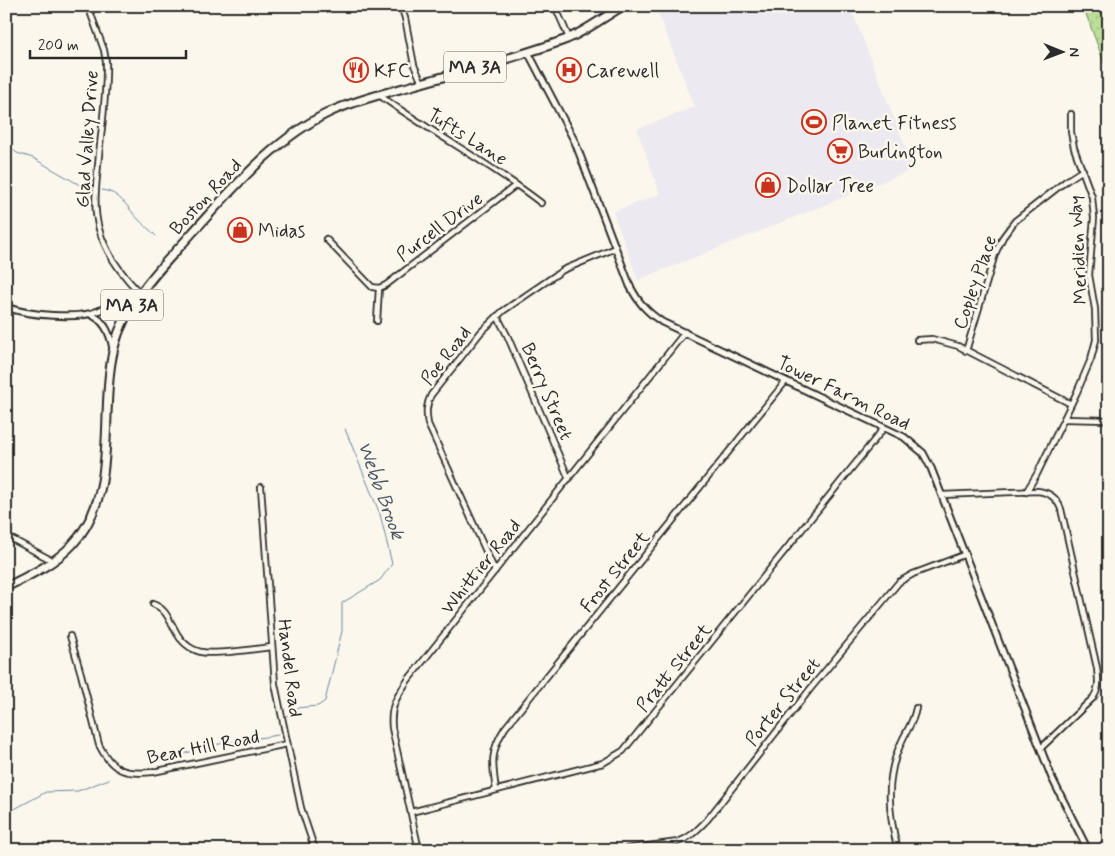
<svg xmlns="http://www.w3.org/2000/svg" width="1115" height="856" viewBox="0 0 1115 856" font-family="Mynerve,sans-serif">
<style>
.built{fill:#ece9f0}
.park{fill:url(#park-dots);stroke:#738462}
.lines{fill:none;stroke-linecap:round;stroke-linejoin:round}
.stream{stroke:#6a85a0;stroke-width:1}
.minor-casing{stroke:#2b2b2b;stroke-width:8}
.tertiary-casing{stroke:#2b2b2b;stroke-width:9}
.primary-casing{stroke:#2b2b2b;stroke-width:11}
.minor{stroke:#fbf7ec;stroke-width:4.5}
.tertiary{stroke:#fbf7ec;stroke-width:5}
.primary{stroke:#fbf7ec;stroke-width:7}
.labels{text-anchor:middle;stroke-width:5;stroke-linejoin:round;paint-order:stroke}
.shield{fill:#fbf7ec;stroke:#696865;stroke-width:1}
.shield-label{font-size:18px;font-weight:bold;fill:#2b2b2b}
.poi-label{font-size:19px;fill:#2b2b2b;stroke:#fbf7ec;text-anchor:start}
.street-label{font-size:19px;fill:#2b2b2b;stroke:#fbf7ec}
.water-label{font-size:20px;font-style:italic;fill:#4a5866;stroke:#fbf7ec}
</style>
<defs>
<pattern id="park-dots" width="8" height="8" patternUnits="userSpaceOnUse" patternTransform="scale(1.25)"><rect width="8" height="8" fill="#bbde98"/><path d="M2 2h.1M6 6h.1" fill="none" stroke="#a1bf83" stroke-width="1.8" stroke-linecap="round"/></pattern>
</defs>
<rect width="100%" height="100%" fill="#fbf7ec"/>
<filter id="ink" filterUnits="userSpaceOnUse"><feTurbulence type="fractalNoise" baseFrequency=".02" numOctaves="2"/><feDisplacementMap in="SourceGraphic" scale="10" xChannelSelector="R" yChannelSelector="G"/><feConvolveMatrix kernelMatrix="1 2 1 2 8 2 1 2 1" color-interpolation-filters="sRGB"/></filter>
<g filter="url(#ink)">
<polygon class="built" points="655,6 850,6 914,169 638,280 613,212 660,194 637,129 695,107"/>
<polygon class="park" points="1083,6 1109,6 1109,76"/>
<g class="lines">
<g class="stream">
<polyline points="6,134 6,139"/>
<polyline points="6,144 17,153 33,158 85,188 89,188"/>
<path d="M102,190c18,2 25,17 36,29 6,6 12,11 18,17"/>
<polyline points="287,716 296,708 318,706 325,701 342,631 342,603 380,580 392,564 380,514 345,429"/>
<polyline points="213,745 278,735"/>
<polyline points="156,761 205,748"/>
<polyline points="6,811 9,812 46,792 78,791 109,779"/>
</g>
<defs>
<g id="minor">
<path d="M88,6l16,44 2,12c1,34 -5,69 -8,103 -2,22 -5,43 1,64 7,25 23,46 41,64"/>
<polyline points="401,6 405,18 414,65 422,83"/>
<polyline points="555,6 569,38"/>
<path d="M379,95c53,38 111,68 162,108"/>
<polyline points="326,239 372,287 379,288 377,321"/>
<polyline points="379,288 386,285 516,185"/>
<polyline points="497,316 507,335 569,479"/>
<polyline points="917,340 932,339 958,346 1071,404"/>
<polyline points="966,351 995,254 1003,237 1015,221 1066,181 1083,170"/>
<polyline points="1064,419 1109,420"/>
<polyline points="261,487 275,684 301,808 315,850"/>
<polyline points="1026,492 1037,474 1077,392 1091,359 1096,340 1095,309 1089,275 1094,218 1092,197 1074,148 1071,132 1071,114"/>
<path d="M942,495l96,-4c12,2 18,6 23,18l36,159c1,12 3,20 -4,30l-52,50"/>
<polyline points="6,538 10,538 53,561"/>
<path d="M495,571l-67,-147c-2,-11 -2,-19 3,-29l50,-63 22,-21 60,-41 53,-22"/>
<path d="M153,604c13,5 15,14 22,26 5,10 14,19 26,22 13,3 55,-3 70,-5"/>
<path d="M70,636l11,38 18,71c13,26 26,30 54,27l134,-28"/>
<path d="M496,790c-4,-26 -6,-39 9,-62l281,-347"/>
<polyline points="411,812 603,763 623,751 884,428"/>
<polyline points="305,850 315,848"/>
<path d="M419,850l-27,-122c-2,-22 4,-30 16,-48l277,-348"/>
<path d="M617,850l61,-8c12,-4 20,-13 29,-22l104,-132 88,-106 14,-8 53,-20"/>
<path d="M898,850c-10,-37 -13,-72 3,-107 6,-14 12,-19 15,-35"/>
</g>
<g id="tertiary">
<path d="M528,52l47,90 55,144c8,16 17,26 32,36l242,115 19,16 8,15 121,310 36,72"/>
<path d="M6,307c21,8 72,13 92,4 17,-7 23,-18 42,-18"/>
<path d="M90,314c15,6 20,20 23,35"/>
</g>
<path id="primary" d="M6,587c24,-12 48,-23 66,-42 46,-49 29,-122 39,-182 3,-22 11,-42 23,-60 16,-26 39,-48 59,-71 41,-45 83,-95 139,-121 25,-11 53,-18 79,-25 52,-15 105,-28 156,-47 19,-8 37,-22 56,-33"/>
</defs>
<use href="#minor" class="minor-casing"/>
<use href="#tertiary" class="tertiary-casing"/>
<use href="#primary" class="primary-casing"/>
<use href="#minor" class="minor"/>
<use href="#tertiary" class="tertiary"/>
<use href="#primary" class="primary"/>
</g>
</g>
<defs>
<symbol id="restaurant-ring" viewBox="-11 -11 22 22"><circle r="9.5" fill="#fbf7ec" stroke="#c8321e" stroke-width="1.5"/><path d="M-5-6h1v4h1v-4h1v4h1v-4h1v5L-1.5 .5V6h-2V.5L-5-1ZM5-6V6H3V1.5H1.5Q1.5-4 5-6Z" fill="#c8321e"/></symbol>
<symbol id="hospital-ring" viewBox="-11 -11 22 22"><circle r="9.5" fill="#fbf7ec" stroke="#c8321e" stroke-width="1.5"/><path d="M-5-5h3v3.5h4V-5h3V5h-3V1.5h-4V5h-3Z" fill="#c8321e"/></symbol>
<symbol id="stadium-ring" viewBox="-11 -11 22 22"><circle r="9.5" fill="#fbf7ec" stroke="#c8321e" stroke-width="1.5"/><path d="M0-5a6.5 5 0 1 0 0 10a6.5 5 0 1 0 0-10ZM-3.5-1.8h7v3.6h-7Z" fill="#c8321e"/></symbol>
<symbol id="supermarket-ring" viewBox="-11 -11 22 22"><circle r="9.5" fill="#fbf7ec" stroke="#c8321e" stroke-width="1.5"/><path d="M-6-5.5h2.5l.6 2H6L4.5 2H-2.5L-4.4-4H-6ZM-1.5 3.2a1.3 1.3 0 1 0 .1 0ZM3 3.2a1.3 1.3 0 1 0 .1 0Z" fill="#c8321e"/></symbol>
<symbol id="shop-ring" viewBox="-11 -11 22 22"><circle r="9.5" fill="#fbf7ec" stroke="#c8321e" stroke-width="1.5"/><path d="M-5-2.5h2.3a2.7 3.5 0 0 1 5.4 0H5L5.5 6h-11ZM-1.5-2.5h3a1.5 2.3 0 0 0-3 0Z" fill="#c8321e"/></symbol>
</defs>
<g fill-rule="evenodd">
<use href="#restaurant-ring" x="342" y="56" width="28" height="28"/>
<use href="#hospital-ring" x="555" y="56" width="28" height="28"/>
<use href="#stadium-ring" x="800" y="108" width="28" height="28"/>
<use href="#supermarket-ring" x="826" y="137" width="28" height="28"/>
<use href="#shop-ring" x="754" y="171" width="28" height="28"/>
<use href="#shop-ring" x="226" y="216" width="28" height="28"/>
</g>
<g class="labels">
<g class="shield">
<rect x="444" y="51.5" width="62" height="31" rx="4"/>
<rect x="101" y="289.5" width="62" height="31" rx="4"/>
</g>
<g class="shield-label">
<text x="475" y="73">MA 3A</text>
<text x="132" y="311">MA 3A</text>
</g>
<g class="poi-label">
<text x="374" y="77">KFC</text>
<text x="586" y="77">Carewell</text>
<text x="832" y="129">Planet Fitness</text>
<text x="858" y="158">Burlington</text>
<text x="786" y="192">Dollar Tree</text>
<text x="258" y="237">Midas</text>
</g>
<g class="street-label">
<text transform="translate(468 136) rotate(32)" y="7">Tufts Lane</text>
<text transform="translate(86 139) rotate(-86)" y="7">Glad Valley Drive</text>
<text transform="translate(205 196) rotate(-47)" y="7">Boston Road</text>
<text transform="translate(439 226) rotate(-37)" y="7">Purcell Drive</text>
<text transform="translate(1077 250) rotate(-93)" y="7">Meridien Way</text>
<text transform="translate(974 282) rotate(-71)" y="7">Copley Place</text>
<text transform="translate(445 355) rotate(-52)" y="7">Poe Road</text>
<text transform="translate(548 391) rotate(67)" y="7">Berry Street</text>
<text transform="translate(844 392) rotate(26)" y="7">Tower Farm Road</text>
<text transform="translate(480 566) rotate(-51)" y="7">Whittier Road</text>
<text transform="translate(614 571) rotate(-51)" y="7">Frost Street</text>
<text transform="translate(673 667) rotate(-51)" y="7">Pratt Street</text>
<text transform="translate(291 668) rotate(83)" y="7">Handel Road</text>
<text transform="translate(782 701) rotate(-51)" y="7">Porter Street</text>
<text transform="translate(203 746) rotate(-11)" y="7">Bear Hill Road</text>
</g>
<g class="water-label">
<text transform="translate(382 490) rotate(70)" y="7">Webb Brook</text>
</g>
</g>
<rect width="1115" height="856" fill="none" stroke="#fbf7ec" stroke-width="25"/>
<rect x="12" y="12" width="1090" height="831" fill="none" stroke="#2b2b2b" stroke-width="2" filter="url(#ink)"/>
<g transform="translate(1062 52) rotate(91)" stroke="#fbf7ec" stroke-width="4" paint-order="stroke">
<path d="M0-4L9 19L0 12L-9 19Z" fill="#2b2b2b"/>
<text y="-8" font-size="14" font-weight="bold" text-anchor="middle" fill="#2b2b2b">N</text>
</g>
<path d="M30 50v8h156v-8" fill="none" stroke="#2b2b2b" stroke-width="2.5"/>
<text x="38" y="50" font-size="15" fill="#2b2b2b" stroke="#fbf7ec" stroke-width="4" paint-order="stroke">200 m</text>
</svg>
